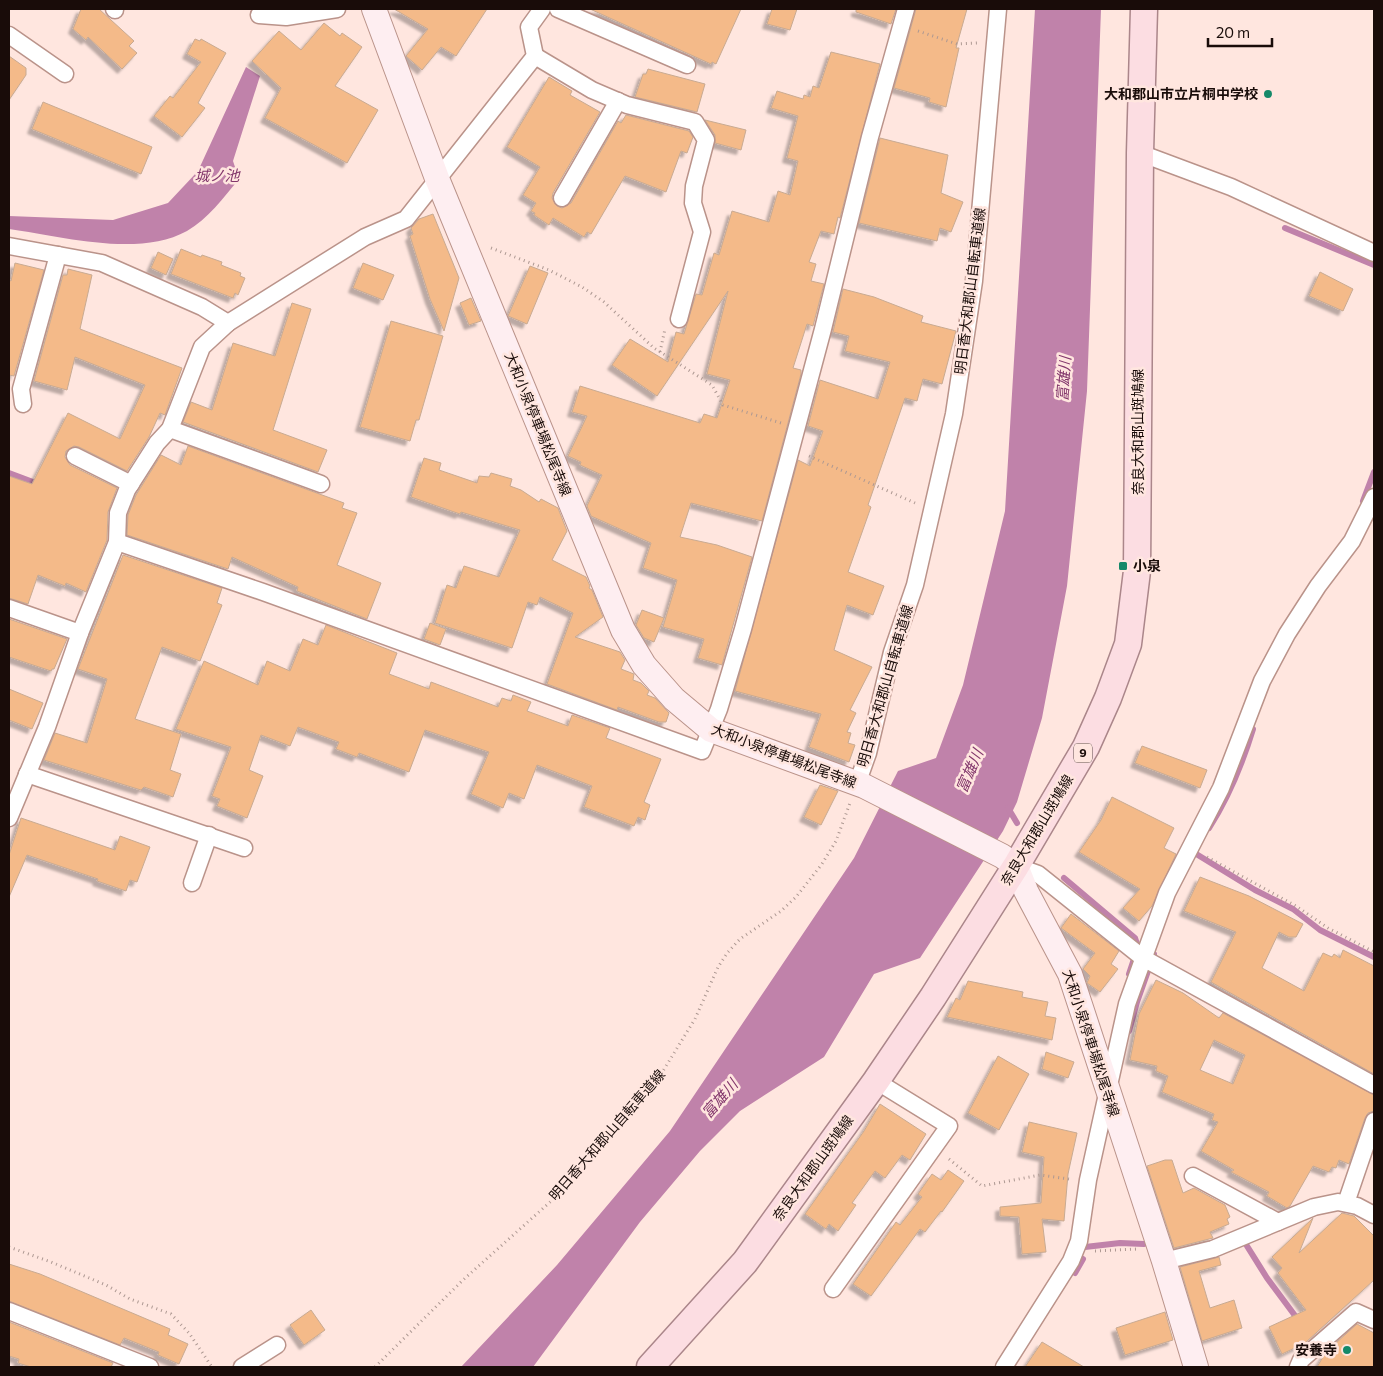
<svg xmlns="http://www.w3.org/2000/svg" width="1383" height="1376" viewBox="0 0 1383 1376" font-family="Commissioner,'Noto Sans JP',sans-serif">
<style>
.water{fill:#c082aa}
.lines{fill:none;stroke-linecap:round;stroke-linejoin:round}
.stream{stroke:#c082aa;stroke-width:6}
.building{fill:#f4ba89;stroke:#c8aa92;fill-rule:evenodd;filter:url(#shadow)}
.minor-casing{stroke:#ba938a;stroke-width:19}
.secondary-casing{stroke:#ba938a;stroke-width:26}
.primary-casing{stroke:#ab868a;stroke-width:29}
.path{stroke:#ad9892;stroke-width:3;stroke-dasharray:1 4;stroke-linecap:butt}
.minor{stroke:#fff;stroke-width:16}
.secondary{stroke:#feeef1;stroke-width:24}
.primary{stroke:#fcdde2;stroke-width:26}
.poi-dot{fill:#158969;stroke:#ffe6df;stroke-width:2}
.labels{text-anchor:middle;stroke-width:5;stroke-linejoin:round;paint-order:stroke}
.shield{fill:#ffe6df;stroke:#5e4d49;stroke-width:1}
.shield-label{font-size:12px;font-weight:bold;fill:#190c09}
.poi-label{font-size:14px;font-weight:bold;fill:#190c09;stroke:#ffe6df;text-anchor:end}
.street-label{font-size:14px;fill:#190c09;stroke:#ffe6df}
.water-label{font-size:15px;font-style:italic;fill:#83376c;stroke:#ffe6df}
</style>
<defs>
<filter id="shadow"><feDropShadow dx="-4.5" dy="4.5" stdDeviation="1" flood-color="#0004"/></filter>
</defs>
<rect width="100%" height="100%" fill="#ffe6df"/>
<g class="water">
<polygon points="1035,9 1101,9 1087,391 1067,586 1042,718 1017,802 1003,831 920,958 874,974 824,1057 740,1111 700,1151 640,1222 533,1367 461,1367 557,1265 670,1131 854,858 898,771 936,758 963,685 1005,511"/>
<path d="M246,67l14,9 -27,85 6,18c-16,19 -31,40 -52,52 -49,27 -126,5 -178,-2v-13l104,4 55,-17 30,-32z"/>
</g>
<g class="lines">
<g class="stream">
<polyline points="1285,228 1374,265"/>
<polyline points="9,473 41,485"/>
<polyline points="1363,501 1374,472"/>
<polyline points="1008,808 1017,823"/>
<path d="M1209,828c20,-31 33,-63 44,-99"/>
<polyline points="1193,852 1255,890 1293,909 1320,930 1374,957"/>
<polyline points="1064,878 1135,938 1138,947 1129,974"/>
<polyline points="1129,1031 1137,1002 1154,954"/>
<polyline points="1242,1238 1267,1278 1299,1321"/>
<polyline points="1085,1247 1120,1243 1144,1244"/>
<polyline points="1075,1273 1083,1259"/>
</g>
</g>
<g class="building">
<polygon points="81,9 99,9 134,41 129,46 137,53 122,69 88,37 86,40 73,29"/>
<polygon points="394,9 487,9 456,56 441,47 422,70 406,56 428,29"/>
<polygon points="590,9 741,9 716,64 712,62 711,64"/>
<polygon points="772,9 797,9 790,30 767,24"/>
<polygon points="856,9 896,9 891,24 856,12"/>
<polygon points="916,9 967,9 956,48 959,48 946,107 929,102 930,98 894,88"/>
<polygon points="324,23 340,36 342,33 362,47 335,86 378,110 347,163 265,118 281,88 252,61 279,31 301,50"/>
<polygon points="195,39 200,41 201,39 226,53 198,103 205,108 182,137 154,116 170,96 173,98 201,62 187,54"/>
<polygon points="831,52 880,64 840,218 838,217 834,234 821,231 809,262 816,264 811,281 824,284 813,326 807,324 793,368 801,370 801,374 762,521 691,503 680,537 717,545 752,557 722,665 698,658 704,639 663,627 677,580 643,568 651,543 591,516 587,506 602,475 580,465 581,462 568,456 587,416 572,412 580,386 700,423 704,414 717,418 730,380 707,374 728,291 657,396 612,365 630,339 668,362 676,332 684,334 696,294 702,295 714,253 719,255 732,211 769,222 778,191 790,195 798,161 787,158 798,116 771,108 777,91 803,99 804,95 810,97 813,86 819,88"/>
<polygon points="9,56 26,68 26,75 9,100"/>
<polygon points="648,69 705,84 697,112 635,97 643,74 646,74"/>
<polygon points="549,77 572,91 570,95 600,112 553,193 552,198 557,206 562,208 571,203 618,121 621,123 626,115 689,131 693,137 687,153 681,151 666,192 625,176 591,234 587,232 584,237 553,218 549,225 534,215 535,213 531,211 536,203 523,195 540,167 507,147"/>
<polygon points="43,102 152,147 141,174 32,129"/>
<polygon points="705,120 746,130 741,150 715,143 715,135"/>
<polygon points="880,138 948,155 941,193 963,202 951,232 940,228 937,241 859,223"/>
<polygon points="433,214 459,278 444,331 430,299 410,236 413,234 411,228 419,219"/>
<polygon points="181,249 201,257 202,255 222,262 221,265 241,273 240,276 245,278 238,295 235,293 233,298 171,274"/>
<polygon points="158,252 173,259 166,275 151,268"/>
<polygon points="15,263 44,270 14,376 9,375 9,280 11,281"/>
<polygon points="363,263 394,275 383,300 353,288"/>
<polygon points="530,266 548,273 527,324 508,316"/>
<polygon points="68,269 92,275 80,329 182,368 165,415 160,413 149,437 127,471 79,447 74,446 66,451 65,457 70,465 117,488 108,512 107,540 86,592 66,583 65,586 38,575 28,604 9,598 9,476 32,484 68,413 120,439 145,385 75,357 67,390 34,381 63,275 67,275"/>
<polygon points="1320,272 1353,289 1343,311 1309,296"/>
<polygon points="843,289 874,297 923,316 921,322 956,331 942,384 923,379 917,401 905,398 868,505 871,507 848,572 884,586 873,615 847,605 834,650 872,667 850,710 856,713 847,732 851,733 848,743 855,745 849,762 809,747 821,714 735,691 798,460 810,466 823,431 808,426 820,380 878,399 890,362 845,351 849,336 833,332"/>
<polygon points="471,298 481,321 469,325 460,303"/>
<polygon points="292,303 311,309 273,430 327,450 318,472 183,422 191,402 212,410 233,343 275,356"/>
<polygon points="391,321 443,336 419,420 416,420 410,441 360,427"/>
<polygon points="188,446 344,503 342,508 357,513 337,565 381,583 367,619 297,591 298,587 232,557 228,569 127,535 128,515 136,495 161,455 181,465"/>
<polygon points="424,458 441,463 439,470 477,483 479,476 489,477 491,473 512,479 510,486 521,490 539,502 541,499 558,508 567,531 552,560 586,577 590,586 589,588 592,590 603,617 575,637 620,652 625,660 621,669 634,674 633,680 641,683 649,691 647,695 655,698 669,713 666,722 659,722 618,707 617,710 547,684 573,613 540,597 537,605 528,602 512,648 435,623 447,585 456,588 464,566 499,577 520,530 461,512 460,514 411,497"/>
<polygon points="123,555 222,588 217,603 222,605 200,661 162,647 135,719 181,734 170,770 181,774 173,797 144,787 141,790 44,760 55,733 87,743 107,679 78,669"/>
<polygon points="642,610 664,618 654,642 644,638 636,625"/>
<polygon points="9,619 67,639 54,669 52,669 51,671 9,657"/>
<polygon points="430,623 446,629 440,645 424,639"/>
<polygon points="326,625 397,653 389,674 429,689 431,682 498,707 502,698 511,701 513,695 531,702 527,711 568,726 572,715 610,728 606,738 661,759 644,802 650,805 645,820 638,817 634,826 584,807 592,786 537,765 524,799 509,793 503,808 471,794 489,752 425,730 409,772 359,753 357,757 336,749 339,742 298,727 290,746 261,735 249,770 263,776 247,818 217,806 220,799 212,796 231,747 176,729 204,661 258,685 267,661 290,671 303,639 318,645"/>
<polygon points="9,689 43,703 32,729 9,720"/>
<polygon points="1142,746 1207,770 1200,788 1135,763"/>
<polygon points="820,785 838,791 821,825 804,817"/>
<polygon points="1112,797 1174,828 1164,848 1176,854 1152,906 1139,921 1123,908 1140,889 1079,852 1101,820"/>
<polygon points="21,818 115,850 120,836 150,847 137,882 130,880 126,891 97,881 98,879 27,855 9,897 9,855"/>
<polygon points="1200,877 1249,896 1303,924 1296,937 1289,937 1279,932 1262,968 1304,991 1323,953 1332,957 1334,954 1340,958 1343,950 1374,966 1374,1074 1211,982 1236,932 1184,911"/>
<polygon points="1071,914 1119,951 1111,964 1118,969 1100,992 1087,983 1090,976 1083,969 1095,953 1061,928"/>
<path d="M1156,980l27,13 36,25 4,-5 151,82v16l-6,2 -3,5 -16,46 -10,-4 -3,8 -4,-1 -3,5 -16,-6 -23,40 -3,2 -20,-12 2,-4 -38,-20 3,-2 -33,-19 17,-29 -6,-2 2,-6 -52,-22 6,-16 -12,-5 1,-5 -27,-6 9,-46zM1214,1040l31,15 -12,29 -33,-14z"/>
<polygon points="968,981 1023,992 1022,997 1048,1002 1045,1016 1056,1018 1052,1040 947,1017 956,998 960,1000"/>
<polygon points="1046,1052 1074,1062 1068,1078 1042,1069"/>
<polygon points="998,1056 1029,1074 999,1130 968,1113"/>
<polygon points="880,1104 926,1134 910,1160 902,1155 885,1178 875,1171 852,1203 856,1205 838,1231 829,1224 826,1229 805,1214 864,1131"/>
<polygon points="1029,1122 1077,1133 1068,1174 1064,1221 1042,1219 1046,1252 1022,1254 1019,1217 1000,1216 1000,1207 1041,1203 1044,1157 1022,1152"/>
<polygon points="1165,1160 1172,1160 1183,1193 1194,1188 1225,1205 1230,1217 1227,1219 1229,1224 1210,1232 1213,1238 1174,1248 1147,1166"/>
<polygon points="948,1170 964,1181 942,1212 941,1211 925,1232 920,1229 871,1296 853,1284 896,1222 900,1225 922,1197 918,1194 932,1174 941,1180"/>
<polygon points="1342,1213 1354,1216 1374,1236 1374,1280 1305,1343 1282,1354 1269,1327 1306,1310 1278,1273 1282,1268 1272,1257 1313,1218 1299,1253"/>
<polygon points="1219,1257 1221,1265 1199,1271 1210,1308 1234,1300 1242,1328 1202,1341 1180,1267"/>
<polygon points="9,1264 40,1274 170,1329 168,1335 188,1344 179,1364 158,1355 159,1352 124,1338 120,1345 9,1301"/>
<polygon points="311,1310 325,1330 304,1345 290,1325"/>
<polygon points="1165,1312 1173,1340 1125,1355 1116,1328"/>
<polygon points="9,1322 113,1363 111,1367 31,1367 18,1363 19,1359 9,1356"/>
<polygon points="1357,1324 1374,1333 1374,1367 1317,1367 1326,1352"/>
<polygon points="1042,1342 1084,1367 1025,1367"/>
</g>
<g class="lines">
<defs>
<g id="minor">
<polyline points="114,9 115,10"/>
<polyline points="558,9 687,65"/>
<polyline points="259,15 286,17 337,9"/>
<polyline points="9,35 65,74"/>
<polyline points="535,56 592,90 627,105 695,122 706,140 694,186 693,203 702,232 679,319"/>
<polyline points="1140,153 1231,187 1374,253"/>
<polyline points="562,198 618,101"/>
<polyline points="9,246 102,263 202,307 228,323"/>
<polyline points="23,404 21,389 58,255"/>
<polyline points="170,429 321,484"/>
<polyline points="75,456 131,484"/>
<polyline points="117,542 263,592 702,751 719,709 743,629 823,329 870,137 906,9"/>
<polyline points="9,608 80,633"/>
<polyline points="27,774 244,848"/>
<polyline points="857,784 868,753 892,652 915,585 954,414 974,281 998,9"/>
<polyline points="9,818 47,727 80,633 117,542 118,513 127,490 157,443 170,429 202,347 228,323 290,284 365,237 406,219 535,56 529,27 542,9"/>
<polyline points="1016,866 1038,874 1143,958 1374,1085"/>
<polyline points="192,883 209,835"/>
<polyline points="1193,1176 1278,1222"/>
<polyline points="1346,1203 1374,1121"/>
<polyline points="1164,1261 1213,1249 1314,1207 1338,1202 1357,1206 1374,1215"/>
<polyline points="833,1289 949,1126 876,1081"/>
<polyline points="9,1311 150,1367"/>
<polyline points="242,1367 277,1345"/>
<polyline points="1004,1367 1071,1261 1079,1241 1088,1180 1127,1004 1167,893 1221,788 1262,681 1287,634 1318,586 1352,541 1374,497"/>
<polyline points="1298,1367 1301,1360 1356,1312 1374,1320"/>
</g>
<polyline id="secondary" points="374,9 438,181 623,630 644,665 674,699 711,730 864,786 1002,856 1016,866 1026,891 1070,974 1164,1261 1196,1367"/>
<polyline id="primary" points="650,1367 745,1262 876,1081 933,997 1016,866 1086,747 1108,698 1128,644 1137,571 1140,153 1144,9"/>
</defs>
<use href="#minor" class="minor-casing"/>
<use href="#secondary" class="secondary-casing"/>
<use href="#primary" class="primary-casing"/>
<g class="path">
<polyline points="918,31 957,44 977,43"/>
<polyline points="491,248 549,270 582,287 604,302 654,348 712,385 723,405 781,423"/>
<polyline points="660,352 665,329"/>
<polyline points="809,456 915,503"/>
<polyline points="1207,857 1296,906 1328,928 1374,952"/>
<polyline points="949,1159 982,1186 1040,1175 1069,1179"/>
<polyline points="9,1247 51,1262 106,1285 130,1299 171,1314 189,1333 212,1367"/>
<polyline points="1095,1251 1138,1249"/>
<polyline points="375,1367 463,1280 559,1194 655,1084 695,1019 718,967 728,952 740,939 781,911 796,897 822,864 836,841 850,803"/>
</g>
<use href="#minor" class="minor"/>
<use href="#secondary" class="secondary"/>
<use href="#primary" class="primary"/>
</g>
<g class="poi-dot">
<circle cx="1268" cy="94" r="5"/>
<rect x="1118" y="561" width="10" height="10" rx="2.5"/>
<circle cx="1347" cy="1350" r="5"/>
</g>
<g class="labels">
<rect class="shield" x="1074" y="743.5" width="18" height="19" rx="4"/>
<g class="shield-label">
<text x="1083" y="757">9</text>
</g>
<g class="poi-label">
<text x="1258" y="99">大和郡山市立片桐中学校</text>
<text x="1133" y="571" text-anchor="start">小泉</text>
<text x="1337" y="1355">安養寺</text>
</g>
<g class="street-label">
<text transform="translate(970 291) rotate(-83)" y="5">明日香大和郡山自転車道線</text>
<text transform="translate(538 424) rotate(68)" y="5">大和小泉停車場松尾寺線</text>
<text transform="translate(1138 432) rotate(-90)" y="5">奈良大和郡山斑鳩線</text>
<text transform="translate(885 686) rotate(-74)" y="5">明日香大和郡山自転車道線</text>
<text transform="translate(784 756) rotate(21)" y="5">大和小泉停車場松尾寺線</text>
<text transform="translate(1037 830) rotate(-59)" y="5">奈良大和郡山斑鳩線</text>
<text transform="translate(1091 1043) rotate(72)" y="5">大和小泉停車場松尾寺線</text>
<text transform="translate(607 1135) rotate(-49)" y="5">明日香大和郡山自転車道線</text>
<text transform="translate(813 1168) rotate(-54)" y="5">奈良大和郡山斑鳩線</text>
</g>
<g class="water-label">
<text x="217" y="181">城ノ池</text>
<text transform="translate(1064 379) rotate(-86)" y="5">富雄川</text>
<text transform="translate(970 771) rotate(-67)" y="5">富雄川</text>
<text transform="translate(720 1099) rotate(-49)" y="5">富雄川</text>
</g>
</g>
<rect width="1383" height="1376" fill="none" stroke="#190c09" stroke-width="20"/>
<path d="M1208 38v8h64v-8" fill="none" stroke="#190c09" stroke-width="2.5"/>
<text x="1216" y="38" font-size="15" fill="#190c09" stroke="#ffe6df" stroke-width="4" paint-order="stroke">20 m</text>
</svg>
